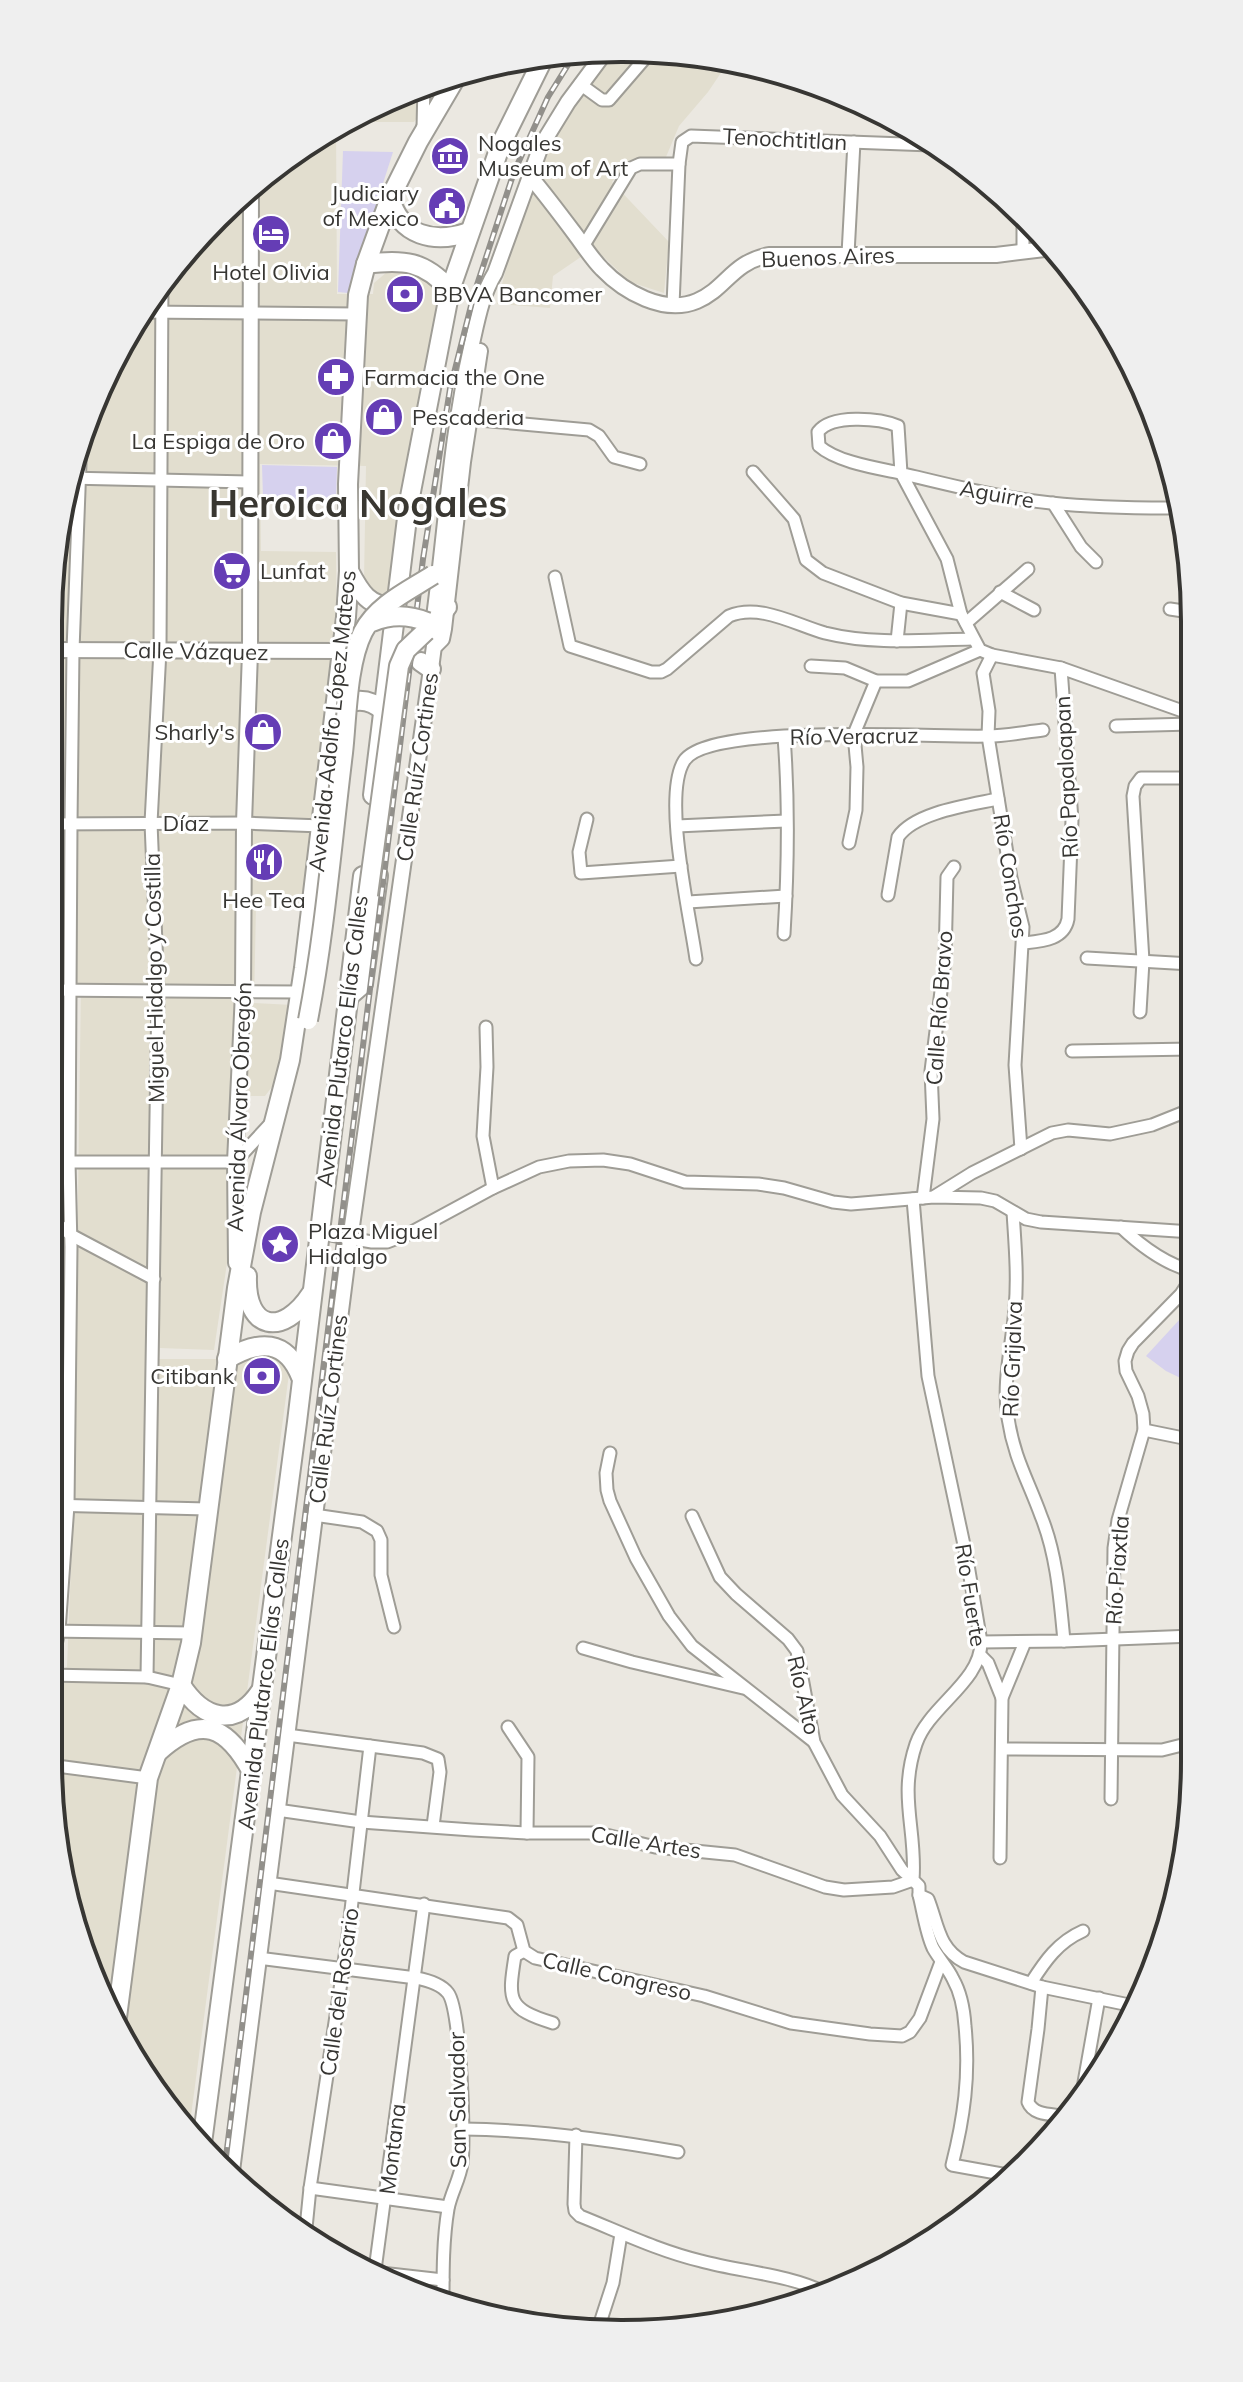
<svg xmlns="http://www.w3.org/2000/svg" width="1243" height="2382" viewBox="0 0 1243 2382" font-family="Mulish,sans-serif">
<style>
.built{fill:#e2decf;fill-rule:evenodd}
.green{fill:#d6d1ee}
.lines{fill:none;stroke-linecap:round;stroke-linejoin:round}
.minor-casing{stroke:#9f9d96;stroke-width:15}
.tertiary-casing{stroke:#9f9d96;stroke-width:18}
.trunk-casing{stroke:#9f9d96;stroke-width:22}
.minor{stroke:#fff;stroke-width:11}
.tertiary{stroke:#fff;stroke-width:14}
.trunk{stroke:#fff;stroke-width:18}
.rail-casing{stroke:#92908b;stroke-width:6}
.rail{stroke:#fff;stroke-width:3;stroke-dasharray:9;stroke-linecap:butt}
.trunk-bridge-casing{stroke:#9f9d96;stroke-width:22;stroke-linecap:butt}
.trunk-bridge{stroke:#fff;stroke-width:18}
.labels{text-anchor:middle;stroke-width:6;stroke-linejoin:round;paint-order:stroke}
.street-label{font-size:22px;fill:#373633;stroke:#fff}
.poi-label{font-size:22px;fill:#373633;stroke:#fff;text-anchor:start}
.town-label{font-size:38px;font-weight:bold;fill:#393731;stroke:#fff}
.rim{fill:none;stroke:#373633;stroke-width:4}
</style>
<rect width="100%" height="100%" fill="#ebe8e1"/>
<g class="built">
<polygon points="659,49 729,61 708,92 679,126 666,157 628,161 612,182 669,242 664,293 630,282 594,248 553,276 550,308 497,304 515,233 552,137 613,51"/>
<polygon points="445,77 414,122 341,122 438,78"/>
<path d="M336,124l1,170h36l1,-11 13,-11 12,-3 18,2 15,12 6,14 -51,299 -9,3 -14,-19 2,-114 -106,-2 1,87 75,1 1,86 -31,269 -50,-1 -2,97 39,2 -9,52 -9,26 -10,13h-35l-3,167 -13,87 -54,-2 -1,11h79l38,-7 14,14 -101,765 -22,-21 -88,-165 -31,-185v-83l19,-10 7,-176 7,-507 -32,-2v-398l18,-110 40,-107 60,-95 77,-82zM157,1372l-3,123h-10l-1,-1z"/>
</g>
<g class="green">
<polygon points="343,151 393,152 348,293 338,292"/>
<polygon points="262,465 337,467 336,501 263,498"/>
<polygon points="1192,1306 1192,1307 1193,1384 1166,1371 1146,1356"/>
</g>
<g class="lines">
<defs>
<g id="minor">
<polyline points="580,84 602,100 609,100 653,49"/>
<polyline points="423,128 424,85"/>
<polyline points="584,245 631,168 640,164 679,164 682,142 691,136 931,145"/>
<polyline points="1023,252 1023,215"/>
<polyline points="848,254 854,142"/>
<polyline points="673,305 679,164"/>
<polyline points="142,312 357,314"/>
<polyline points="468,419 589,430 599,436 614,457 640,464"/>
<polyline points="753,472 794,519 806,560 823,573 901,603 961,614"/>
<polyline points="67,478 249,482"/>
<polyline points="1053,503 1081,547 1096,562"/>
<path d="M1168,508c-39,0 -79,-1 -117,-5 -51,-5 -101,-18 -151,-30 -24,-5 -63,-11 -81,-27l-1,-14c13,-18 61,-14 80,-6l3,47 46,86 14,55 19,36 12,5 69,13 130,46"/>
<path d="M555,577l15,69 81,26h10l6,-3 62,-53c31,-13 67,9 96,17 48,12 98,7 147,6"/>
<polyline points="1000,592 1034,610"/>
<polyline points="1170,609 1190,612"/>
<polyline points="966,623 1028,569"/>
<polyline points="897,641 901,603"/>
<polyline points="992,655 983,673 989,711 988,736 1011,878 1023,927 1015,1065 1021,1149"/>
<polyline points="811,666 845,668 876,681 908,681 980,650"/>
<polyline points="1116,726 1191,724"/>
<polyline points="587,819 579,852 581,873 681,866"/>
<polyline points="49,824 244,823 322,826"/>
<polyline points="677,826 786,821"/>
<polyline points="849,843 856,810 857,767 854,734 876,681"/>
<path d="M888,895l10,-58c17,-25 72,-32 100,-38"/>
<polyline points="688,902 786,896"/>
<path d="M784,934c4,-65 5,-132 0,-197"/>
<path d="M1023,943c19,-2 41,-3 45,-24l4,-99 -11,-152"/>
<polyline points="1087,958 1191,964"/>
<path d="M696,959c-6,-44 -34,-163 -12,-198 25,-39 255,-23 304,-25 18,0 37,-4 55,-6"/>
<polyline points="49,990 300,992"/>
<polyline points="1140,1012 1143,961 1133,796 1135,786 1141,778 1191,778"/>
<polyline points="486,1027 487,1067 483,1136 493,1188"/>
<polyline points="1072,1051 1192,1049"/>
<polyline points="49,1162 235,1162 271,1123"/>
<polyline points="935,1196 972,1173 1052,1133 1068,1130 1110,1134 1152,1125 1192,1109"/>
<polyline points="923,1198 933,1119 931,1071 945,959 947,877 954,867"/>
<path d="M913,1199l15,177 39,183 14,83c0,40 -52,64 -65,102 -18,53 1,86 -3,136l6,6v9l9,4c10,25 10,49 36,63l78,25 97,20"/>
<path d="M1013,1212c2,32 5,65 2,97 -3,36 -13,74 -7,109 6,40 20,62 33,98 16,39 19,84 23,125"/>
<polyline points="49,1216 71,1235 154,1279"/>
<path d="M1121,1227c20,19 44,37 71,44"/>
<polyline points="319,1233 372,1242 387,1242 408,1234 493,1188 539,1167 569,1161 603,1160 630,1164 685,1182 758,1184 784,1188 833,1202 851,1204 934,1197 981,1198 995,1201 1026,1219 1041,1222 1192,1232"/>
<polyline points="1144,1430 1193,1440"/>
<polyline points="610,1453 606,1473 607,1490 610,1501 636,1558 669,1616 692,1646 813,1741"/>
<polyline points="48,1505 207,1509"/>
<polyline points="314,1515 362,1522 377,1531 381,1540 381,1575 394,1627"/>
<polyline points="48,1631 192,1633"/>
<polyline points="981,1642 1064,1641 1193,1636"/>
<polyline points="583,1648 632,1662 743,1688"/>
<polyline points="981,1656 988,1663 1002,1698"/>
<polyline points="48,1666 53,1658 59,1631 68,1505 71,1247 69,1162 71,824 73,650 81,437"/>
<polyline points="48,1675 147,1677 181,1685"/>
<polyline points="147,1677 158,992 151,823 160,650 162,280"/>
<polyline points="508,1727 528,1757 527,1833"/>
<polyline points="287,1735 423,1753 438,1759 440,1772 433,1826"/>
<polyline points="1003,1749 1162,1750 1194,1742"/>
<polyline points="49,1765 148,1778"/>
<polyline points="1111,1799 1114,1548 1118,1520 1144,1430 1143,1414 1138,1396 1126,1371 1125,1361 1128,1351 1133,1343 1181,1294 1192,1277"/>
<polyline points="277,1810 361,1822 472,1830 527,1833 598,1833 655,1847 735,1855 825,1887 844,1890 893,1887 913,1880 902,1870 880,1836 842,1795 814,1742 797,1651 788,1639 736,1594 720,1577 692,1516"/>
<polyline points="1000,1858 1002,1698 1025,1642"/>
<polyline points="268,1883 508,1918 517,1925 524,1951 535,1958 704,1996 791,2023 870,2034 902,2036 910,2032 920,2018 941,1962"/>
<path d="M919,1895c4,16 7,38 14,53 6,11 15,20 20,31 8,14 11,31 12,47 5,49 -1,92 -13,139l61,11"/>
<path d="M524,1951l-9,5c-7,44 -8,53 38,67"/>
<path d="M258,1958l158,20c11,2 25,6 32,15 13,16 17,145 14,170 -2,16 -11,30 -14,46 -5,30 -5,62 -5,92"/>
<path d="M1031,1983c14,-22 27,-41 52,-52"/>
<path d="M1042,1987l-4,42 -10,73c5,13 22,12 35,14"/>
<polyline points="1083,2088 1099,1998"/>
<path d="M463,2129c73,1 143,10 215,23"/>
<path d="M576,2135l-2,69 1,7 5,5c40,16 79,35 121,45 40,11 87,13 125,32"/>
<polyline points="310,2188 448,2207"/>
<polyline points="305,2238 310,2188 348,1936 370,1746"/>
<polyline points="375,2270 424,1904"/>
<polyline points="381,2273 443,2280"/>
<polyline points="600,2323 613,2283 621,2234"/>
</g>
<g id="tertiary">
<path d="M529,175c16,19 31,39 46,59 9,12 17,25 27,35 22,23 62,46 95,32 30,-13 34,-38 72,-46h227l57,-7"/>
<polyline points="436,645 442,639 444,629 463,462 480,351"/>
<polyline points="49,650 342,651"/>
<polyline points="236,1263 235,1162 243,993 244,823 250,652 251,185"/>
<path d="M232,2171l118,-931 81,-571 4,-31 -1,-21c12,-90 17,-181 37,-269 6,-26 10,-52 24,-75l46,-127 27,-44 38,-51"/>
</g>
<g id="trunk">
<path d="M390,198c10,38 44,46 79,34"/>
<path d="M366,264c37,-5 59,-3 84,26"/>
<path d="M349,571c11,21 20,37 47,36"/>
<polyline points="426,631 433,625 447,607"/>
<polyline points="421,662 431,669"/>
<path d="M336,710c15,-12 33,-13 47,1"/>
<polyline points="373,795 409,502 450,290 501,144 546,53"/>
<polyline points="348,997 363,984 378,876"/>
<path d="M247,1276c-2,55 36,61 64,18"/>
<path d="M227,1359c32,-19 59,-20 74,18"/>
<path d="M181,1685c22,34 54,44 79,7"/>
<path d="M158,1752c43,-39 69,-26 94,20"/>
<polyline points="117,2017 148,1778 181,1685 191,1643 237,1288 251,1212 290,1060 304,968 346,617 349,571 348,484 358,295 366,264 390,198 418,142 458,74"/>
<polyline points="202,2143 297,1422 363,876"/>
</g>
</defs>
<use href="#minor" class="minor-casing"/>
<use href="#tertiary" class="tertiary-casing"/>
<use href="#trunk" class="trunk-casing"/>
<use href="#minor" class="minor"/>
<use href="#tertiary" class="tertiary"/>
<use href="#trunk" class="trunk"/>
<defs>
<polyline id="rail" points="225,2165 423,559 450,389 474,294 514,172 548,97 576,52"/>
</defs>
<use href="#rail" class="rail-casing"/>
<use href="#rail" class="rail"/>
<defs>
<g id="trunk-bridge">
<path d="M372,622c19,-8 36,-8 55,0"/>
<polyline points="368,895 399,666 406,650 426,631"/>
<path d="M308,1020c17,-88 24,-178 35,-267 4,-36 4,-89 20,-121 14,-27 45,-41 70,-57"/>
</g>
</defs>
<use href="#trunk-bridge" class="trunk-bridge-casing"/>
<use href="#trunk-bridge" class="trunk-bridge"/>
</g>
<defs>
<symbol id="museum-disc" viewBox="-11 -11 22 22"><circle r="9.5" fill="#653db5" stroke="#fff"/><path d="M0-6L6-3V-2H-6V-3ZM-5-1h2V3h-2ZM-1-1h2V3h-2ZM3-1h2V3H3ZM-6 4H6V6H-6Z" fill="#fff"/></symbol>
<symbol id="civic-disc" viewBox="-11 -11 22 22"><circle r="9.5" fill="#653db5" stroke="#fff"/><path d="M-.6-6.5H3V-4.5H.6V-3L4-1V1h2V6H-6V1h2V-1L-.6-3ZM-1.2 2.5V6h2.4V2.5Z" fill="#fff"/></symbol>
<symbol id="hotel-disc" viewBox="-11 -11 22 22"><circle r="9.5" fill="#653db5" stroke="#fff"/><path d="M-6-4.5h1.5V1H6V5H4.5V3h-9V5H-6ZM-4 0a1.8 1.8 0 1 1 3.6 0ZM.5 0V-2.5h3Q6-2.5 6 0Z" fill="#fff"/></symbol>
<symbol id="bank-disc" viewBox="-11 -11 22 22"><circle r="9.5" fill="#653db5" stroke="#fff"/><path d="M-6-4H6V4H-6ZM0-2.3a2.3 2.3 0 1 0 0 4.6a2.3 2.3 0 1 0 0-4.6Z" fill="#fff"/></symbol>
<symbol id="pharmacy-disc" viewBox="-11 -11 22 22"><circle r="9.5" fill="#653db5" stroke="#fff"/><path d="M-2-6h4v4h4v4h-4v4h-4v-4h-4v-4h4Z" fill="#fff"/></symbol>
<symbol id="shop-disc" viewBox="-11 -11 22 22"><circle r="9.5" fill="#653db5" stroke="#fff"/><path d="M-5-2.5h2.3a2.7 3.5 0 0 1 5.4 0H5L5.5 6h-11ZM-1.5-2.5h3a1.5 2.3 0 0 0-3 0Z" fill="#fff"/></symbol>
<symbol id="supermarket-disc" viewBox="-11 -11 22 22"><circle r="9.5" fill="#653db5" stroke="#fff"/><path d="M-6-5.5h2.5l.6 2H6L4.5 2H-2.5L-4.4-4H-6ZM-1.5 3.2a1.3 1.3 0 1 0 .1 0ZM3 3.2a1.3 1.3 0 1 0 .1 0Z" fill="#fff"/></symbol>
<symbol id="restaurant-disc" viewBox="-11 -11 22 22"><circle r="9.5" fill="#653db5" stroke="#fff"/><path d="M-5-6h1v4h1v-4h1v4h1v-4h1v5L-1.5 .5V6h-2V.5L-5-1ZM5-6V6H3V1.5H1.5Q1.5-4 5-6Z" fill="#fff"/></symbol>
<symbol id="sight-disc" viewBox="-11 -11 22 22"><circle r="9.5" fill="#653db5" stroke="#fff"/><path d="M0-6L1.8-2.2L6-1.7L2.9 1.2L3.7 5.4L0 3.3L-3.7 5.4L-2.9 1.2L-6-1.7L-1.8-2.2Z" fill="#fff"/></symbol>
</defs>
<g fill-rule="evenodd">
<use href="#museum-disc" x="428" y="134" width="44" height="44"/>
<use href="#civic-disc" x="425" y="184" width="44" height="44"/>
<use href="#hotel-disc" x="249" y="212" width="44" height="44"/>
<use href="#bank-disc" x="383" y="272" width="44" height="44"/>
<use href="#pharmacy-disc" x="314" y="355" width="44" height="44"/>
<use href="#shop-disc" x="362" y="395" width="44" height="44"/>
<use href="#shop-disc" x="311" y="419" width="44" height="44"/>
<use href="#supermarket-disc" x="210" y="549" width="44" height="44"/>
<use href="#shop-disc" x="241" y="710" width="44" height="44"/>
<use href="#restaurant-disc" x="242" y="840" width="44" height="44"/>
<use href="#sight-disc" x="258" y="1222" width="44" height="44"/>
<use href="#bank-disc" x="240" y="1354" width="44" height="44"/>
</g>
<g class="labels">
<g class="street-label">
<text transform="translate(785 139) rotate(3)" y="8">Tenochtitlan</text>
<text transform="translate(828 257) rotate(-2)" y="8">Buenos Aires</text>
<text transform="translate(997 494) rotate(10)" y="8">Aguirre</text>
<text transform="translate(196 651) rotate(1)" y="8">Calle Vázquez</text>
<text transform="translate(332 721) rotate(-84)" y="8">Avenida Adolfo López Mateos</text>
<text transform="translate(854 736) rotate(-1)" y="8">Río Veracruz</text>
<text transform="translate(417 767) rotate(-82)" y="8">Calle Ruíz Cortines</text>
<text transform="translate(1066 777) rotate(-93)" y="8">Río Papaloapan</text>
<text x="186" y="831">Díaz</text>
<text transform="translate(1011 876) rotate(81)" y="8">Río Conchos</text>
<text transform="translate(154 978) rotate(-91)" y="8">Miguel Hidalgo y Costilla</text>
<text transform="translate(939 1008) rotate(-86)" y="8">Calle Río Bravo</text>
<text transform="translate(342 1041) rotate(-83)" y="8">Avenida Plutarco Elías Calles</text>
<text transform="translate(239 1107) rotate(-88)" y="8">Avenida Álvaro Obregón</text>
<text transform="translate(1012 1359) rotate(-88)" y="8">Río Grijalva</text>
<text transform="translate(328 1409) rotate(-83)" y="8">Calle Ruíz Cortines</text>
<text transform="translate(1117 1570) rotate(-86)" y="8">Río Piaxtla</text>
<text transform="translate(971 1595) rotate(81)" y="8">Río Fuerte</text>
<text transform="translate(263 1684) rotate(-83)" y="8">Avenida Plutarco Elías Calles</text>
<text transform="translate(804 1695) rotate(77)" y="8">Río Alto</text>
<text transform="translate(646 1842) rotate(9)" y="8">Calle Artes</text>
<text transform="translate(617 1976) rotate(13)" y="8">Calle Congreso</text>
<text transform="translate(339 1992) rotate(-82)" y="8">Calle del Rosario</text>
<text transform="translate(457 2100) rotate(-91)" y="8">San Salvador</text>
<text transform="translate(392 2149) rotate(-83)" y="8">Montana</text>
</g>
<g class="poi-label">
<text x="478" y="151">Nogales<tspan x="478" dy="25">Museum of Art</tspan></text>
<text x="419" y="201" text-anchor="end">Judiciary<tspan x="419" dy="25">of Mexico</tspan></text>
<text x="271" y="280" text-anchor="middle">Hotel Olivia</text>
<text x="433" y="302">BBVA Bancomer</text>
<text x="364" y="385">Farmacia the One</text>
<text x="412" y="425">Pescaderia</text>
<text x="305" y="449" text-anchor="end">La Espiga de Oro</text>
<text x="260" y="579">Lunfat</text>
<text x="235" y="740" text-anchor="end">Sharly's</text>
<text x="264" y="908" text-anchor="middle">Hee Tea</text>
<text x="308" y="1239">Plaza Miguel<tspan x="308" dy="25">Hidalgo</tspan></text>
<text x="234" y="1384" text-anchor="end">Citibank</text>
</g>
<g class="town-label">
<text x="358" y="517">Heroica Nogales</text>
</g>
</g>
<path d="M0 0H1243V2382H0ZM621 62H622A559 559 0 0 1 1181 621V1761A559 559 0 0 1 622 2320H621A559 559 0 0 1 62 1761V621A559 559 0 0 1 621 62Z" fill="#efefef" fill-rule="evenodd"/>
<path class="rim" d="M621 62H622A559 559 0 0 1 1181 621V1761A559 559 0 0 1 622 2320H621A559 559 0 0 1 62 1761V621A559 559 0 0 1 621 62Z"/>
</svg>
